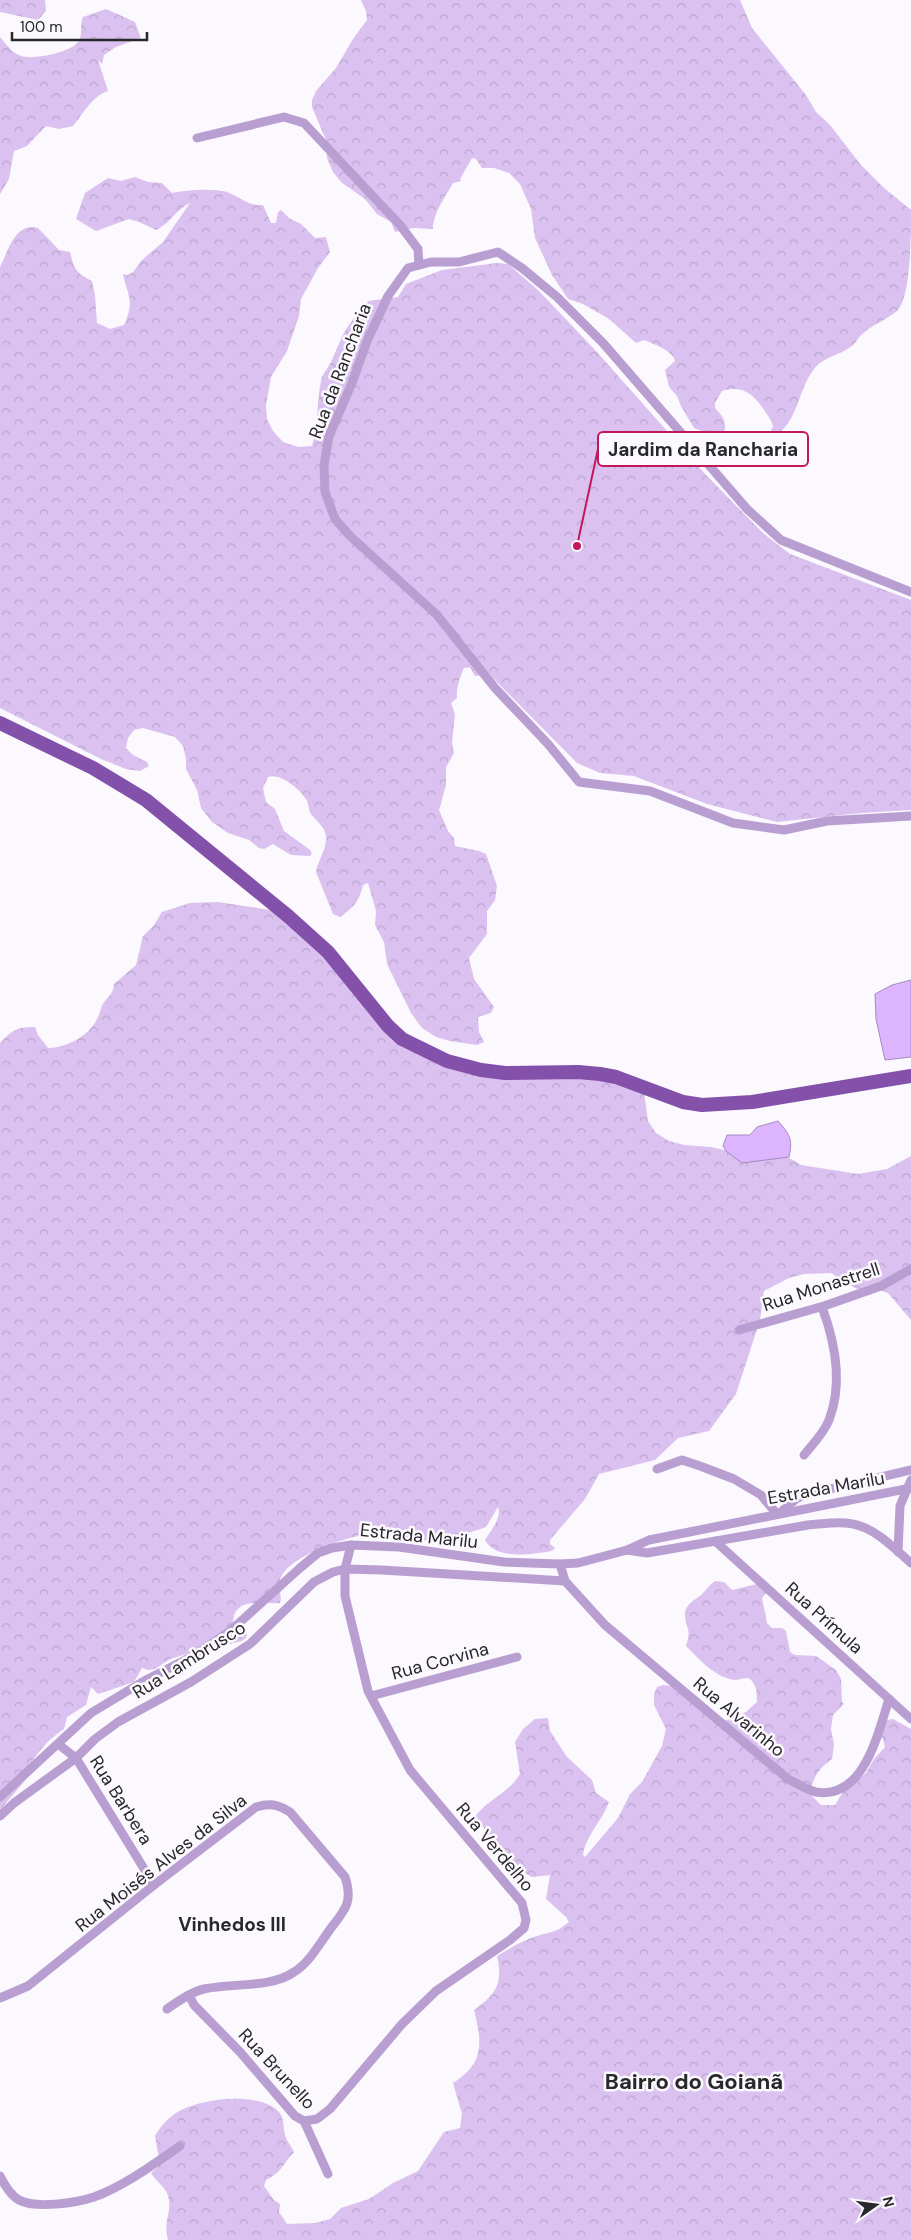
<svg xmlns="http://www.w3.org/2000/svg" width="911" height="2240" viewBox="0 0 911 2240" font-family="'DM Sans',sans-serif">
<style>
.forest{fill:url(#forest-crowns)}
.water{fill:#dcb5fe;stroke:#a68abe}
.lines{fill:none;stroke-linecap:round;stroke-linejoin:round}
.minor{stroke:#b99fd1;stroke-width:9}
.primary{stroke:#8350aa;stroke-width:14}
.labels{text-anchor:middle;stroke-width:5;stroke-linejoin:round;paint-order:stroke}
.street-label{font-size:18px;fill:#28272a;stroke:#fbf8fe}
.neighbourhood-label{font-size:19px;font-weight:bold;fill:#28272a;stroke:#fbf8fe}
.district-label{font-size:22px;font-weight:bold;fill:#28272a;stroke:#fbf8fe}
.leader{fill:none;stroke:#c2185b;stroke-width:2}
.callout-dot{fill:#c2185b;stroke:#fbf8fe;stroke-width:2}
.callout{fill:#fbf8fe;stroke:#c2185b;stroke-width:2}
.callout-label{font-size:19px;text-anchor:middle;font-weight:bold;fill:#28272a}
</style>
<defs>
<pattern id="forest-crowns" width="20" height="18" patternUnits="userSpaceOnUse" patternTransform="scale(1.25)"><rect width="20" height="18" fill="#dac1f0"/><path d="M2 6a3 3 0 1 1 6 0M12 15a3 3 0 1 1 6 0" fill="none" stroke="#bba6ce"/></pattern>
</defs>
<rect width="100%" height="100%" fill="#fbf8fe"/>
<g class="forest">
<polygon points="0,0 45,0 46,11 38,20 0,12"/>
<path d="M361,0h379l12,28 54,67 10,17 14,13 31,40 22,22 28,23c0,24 0,84 -13,100 -11,10 -27,15 -38,26 -2,3 -4,6 -7,9 -11,10 -29,11 -39,24 -18,24 -14,51 -42,70l-4,-1 5,-12 -1,-4c-14,-21 -23,-39 -50,-31l-7,12v5c14,14 11,19 5,37l-3,2 -5,-1 -8,-14 -10,-4 -13,-22 -4,-10 -8,-9 -4,-17 10,-9c-3,-11 -21,-17 -31,-21l-8,3 -27,-24 -26,-15 -15,-5 -16,-24 -17,-37 -4,-29 -11,-25 -11,-11 -15,-5h-12l-6,-9 -4,-1 -12,21 1,2 -8,2c-7,13 -20,30 -20,46l-19,-1 -19,4 -4,-10 -14,-8 -12,-15 -24,-17 -8,-10 -6,-14 -1,-18 -14,-33v-7l4,-9 20,-23 17,-29 14,-19 -1,-9z"/>
<path d="M106,9l29,13 6,16 -25,9 -12,8 -2,9 -4,-4 10,31c-16,5 -25,23 -35,35l-14,3 -13,-3 -19,20 -13,5 -5,28 -9,15v-157c6,7 12,16 21,19 11,4 48,-3 56,-13 7,-6 2,-18 6,-26z"/>
<path d="M135,177l13,5 14,1 10,10c14,-3 41,-5 55,-1 14,5 20,14 36,13l8,18h5l2,-11 3,-2 8,8 12,6 14,14 11,-1 4,15 -12,16 -17,31 -2,17 -12,35 -16,26 -5,28 1,14 6,12 10,11 15,5 14,-1c7,-22 4,-46 10,-69 2,-5 6,-9 8,-13 7,-14 11,-29 21,-42 6,-7 12,-12 17,-21l30,-4 8,-13 36,-14 55,-7 11,1 31,27 57,60 110,124 58,59 26,20 121,46v210l-50,3 -84,9 -70,-18 -73,-28 -34,-3 -23,-10 -88,-89 -14,2 -5,-9 -6,1c-4,9 -8,20 -7,30l-6,5 4,11 -3,29 2,10 -8,14v18l-7,25 9,21 6,7 1,8 24,5 7,3 11,32 -2,14 -8,11v23l-18,24 5,21 20,28 -3,6 -13,4 1,15 5,10 -7,3 -27,-4 -14,-4 -14,-9 -11,-15 -24,-49 -3,-22 -9,-17 1,-14 -8,-28 -5,2c-4,17 -9,22 -23,32l-7,-3 -17,-42c2,-13 11,-22 10,-36 -1,-10 -10,-15 -15,-22 -3,-4 -2,-11 -5,-15 -7,-10 -25,-26 -38,-22l-5,11 3,14 9,7 9,22 26,19 2,3 -2,3 -19,-1 -18,-11 -9,5 -5,-1 -10,-8 -21,-7 -16,-11 -11,-14 -4,-18 -11,-21v-10l-3,-13 -8,-9 -32,-9 -9,2 -6,8 -2,10 7,7 14,7 2,4 -9,5 -14,-2 -25,-10 -101,-51v-441c7,-13 15,-46 38,-39l21,22 11,2c4,17 7,22 22,29l3,14 2,28 13,6 14,-4c11,-25 4,-27 -1,-51l5,1 5,-3 9,-12 21,-18 27,-39c-14,6 -20,21 -34,27l-17,-8 -10,-3 -33,12 -20,-12 9,-26 23,-15 13,3z"/>
<path d="M218,902l52,8 56,42 71,85 88,30 113,10 46,15 4,29 8,12 13,8 15,4 27,2 30,7 47,3 13,8 57,9 29,-5 24,-13v164l-23,-27 -15,-5 -16,1 -26,-16 -27,1 -15,4 -25,13 -4,29 -24,74 -27,37 -31,7 -23,22 -56,14 -14,25 -35,41v4l5,4 -3,3c-20,3 -55,10 -67,-11 6,-10 17,-22 13,-33l-12,20 -29,10 -8,-1 -13,5 -38,-2 -3,-2 -2,-6c-7,-1 -9,1 -15,3 -5,1 -10,0 -15,1 -22,4 -72,21 -82,42 -5,9 2,17 -1,26 -17,2 -47,-8 -47,21l10,1 4,7 -1,6 -4,3 -16,4 -16,-2 -20,10 -20,6 -15,10 -7,1 -6,-2 -8,14 -36,12 -7,-7 -5,18 -19,12 -3,12c-13,8 -24,20 -32,33l2,8 -34,40v-767c13,-13 16,-16 35,-16l3,8 10,13c18,0 41,-12 49,-29 3,-5 3,-10 6,-15 5,-8 10,-9 11,-20l22,-19 7,-29 11,-11 8,-13 28,-9z"/>
<path d="M715,1581l9,1 8,8 25,-6 11,7 -6,7 5,25 5,5h10l4,3 4,21 5,3 21,1 20,14 5,9 1,23 2,2 -11,11 -2,14 3,16 -2,14c-14,10 -19,18 -22,35l11,11h14l8,-13 23,-19 8,-14 11,-12 -2,-8 -8,-9 2,-8 16,-3 18,10v511h-743c-5,-18 3,-26 1,-40 -1,-12 -13,-18 -18,-27l8,-7v-7l-4,-23c5,-9 12,-17 21,-23 22,-14 79,-22 101,-3 9,8 5,18 9,28 2,5 6,9 8,14 -11,12 -13,21 -28,28l-2,6 10,14 6,4 -1,8 8,12 28,-1 15,-4 11,-11 28,-9 24,-16 25,-12 26,-39 16,-4 2,-14 -9,-31c32,-20 29,-41 21,-73 23,-16 29,-27 23,-54 13,-8 28,-17 43,-21 15,-4 16,-3 29,-13l-3,-5 -20,-18 4,-24 -18,2 -21,-11 -17,-17 -11,-23 -8,-9c13,-18 33,-23 45,-43l-5,-32 8,-13 12,-10 13,-1 2,13 17,26 25,23 4,13 13,9c-7,19 -23,33 -26,53l2,2 33,-39 12,-24 12,-12 20,-36 4,-17 -12,-24v-11l3,-7 6,-2 8,1 32,24 21,11 22,-9 11,-10c0,-8 0,-17 -7,-23 -4,-3 -10,1 -15,1 -21,-3 -35,-20 -49,-34 6,-19 0,-15 -1,-30 -1,-13 12,-16 19,-24 3,-4 6,-7 11,-11z"/>
</g>
<g class="water">
<polygon points="911,980 911,1057 885,1060 876,1019 875,994 892,985"/>
<path d="M778,1121c12,14 15,18 11,36l-47,6 -16,-12 -3,-5 4,-11h23l7,-8z"/>
</g>
<g class="lines">
<g class="minor">
<polyline points="197,138 284,117 304,123 400,225 418,249 419,265"/>
<polyline points="911,592 781,540 747,509 603,343 557,297 522,268 498,252 459,262 431,262 408,268 388,296 367,341 352,383 329,436 324,465 325,492 335,519 350,536 437,615 495,688 548,744 579,782 650,791 733,823 784,830 827,821 911,816"/>
<polyline points="739,1330 824,1306 881,1286 911,1269"/>
<path d="M804,1455c9,-11 20,-22 25,-35 14,-36 6,-78 -7,-113"/>
<polyline points="657,1469 682,1460 700,1466 734,1479 761,1495 776,1513"/>
<polyline points="781,1512 796,1499 805,1495 911,1470"/>
<polyline points="715,1541 911,1719"/>
<path d="M627,1550l20,3 161,-28c16,-1 36,-5 52,1 19,6 36,24 51,37"/>
<polyline points="898,1552 900,1506 911,1480"/>
<path d="M560,1564l5,17 40,44 183,154c8,4 19,11 28,13 48,8 62,-59 73,-93"/>
<polyline points="371,1696 517,1657"/>
<polyline points="58,1744 76,1758 154,1885"/>
<polyline points="0,1797 91,1713 144,1681 193,1656 229,1632 300,1568 318,1553 332,1548 351,1545 399,1547 504,1562 560,1564 578,1563 601,1557 627,1550 649,1540 911,1488"/>
<polyline points="0,1816 14,1803 76,1758 95,1739 118,1722 191,1682 250,1644 314,1582 333,1572 345,1569 382,1570 565,1581"/>
<polyline points="189,1995 194,2005 240,2052 295,2116 304,2121 328,2174"/>
<path d="M0,1998l28,-12 126,-101 102,-78c14,-4 21,-3 34,5l55,65c8,24 1,32 -14,51 -11,15 -21,34 -37,44 -22,16 -63,11 -90,17 -13,3 -26,12 -37,20"/>
<polyline points="304,2121 317,2119 330,2109 402,2024 436,1991 510,1940 524,1928 526,1920 522,1903 410,1770 368,1691 345,1596 345,1569 351,1545"/>
<path d="M0,2176c4,8 10,19 19,24 17,9 57,3 75,-3 30,-11 60,-33 86,-51"/>
</g>
<polyline class="primary" points="0,723 93,768 146,800 288,916 328,952 388,1026 402,1039 447,1061 481,1070 505,1073 578,1072 600,1074 616,1077 683,1102 702,1105 752,1102 911,1076"/>
</g>
<g class="labels">
<g class="street-label">
<text transform="translate(340 371) rotate(-69)" y="6">Rua da Rancharia</text>
<text transform="translate(821 1287) rotate(-18)" y="6">Rua Monastrell</text>
<text transform="translate(826 1488) rotate(-10)" y="6">Estrada Marilu</text>
<text transform="translate(419 1536) rotate(6)" y="6">Estrada Marilu</text>
<text transform="translate(824 1618) rotate(42)" y="6">Rua Prímula</text>
<text transform="translate(189 1660) rotate(-32)" y="6">Rua Lambrusco</text>
<text transform="translate(440 1661) rotate(-15)" y="6">Rua Corvina</text>
<text transform="translate(739 1717) rotate(40)" y="6">Rua Alvarinho</text>
<text transform="translate(121 1800) rotate(58)" y="6">Rua Barbera</text>
<text transform="translate(495 1847) rotate(50)" y="6">Rua Verdelho</text>
<text transform="translate(161 1863) rotate(-38)" y="6">Rua Moisés Alves da Silva</text>
<text transform="translate(277 2069) rotate(47)" y="6">Rua Brunello</text>
</g>
<g class="neighbourhood-label">
<text x="232" y="1931">Vinhedos III</text>
</g>
<g class="district-label">
<text x="694" y="2089">Bairro do Goianã</text>
</g>
</g>
<path class="leader" d="M577 546L598 449"/>
<circle class="callout-dot" cx="577" cy="546" r="5"/>
<rect class="callout" x="598" y="432" width="210" height="34" rx="5"/>
<g class="callout-label">
<text x="703" y="456">Jardim da Rancharia</text>
</g>
<g transform="translate(876 2205) rotate(76)" stroke="#fbf8fe" stroke-width="4" paint-order="stroke">
<path d="M0-4L9 19L0 12L-9 19Z" fill="#28272a"/>
<text y="-8" font-size="14" font-weight="bold" text-anchor="middle" fill="#28272a">N</text>
</g>
<path d="M12 32v8h135v-8" fill="none" stroke="#28272a" stroke-width="2.5"/>
<text x="20" y="32" font-size="15" fill="#28272a" stroke="#fbf8fe" stroke-width="4" paint-order="stroke">100 m</text>
</svg>
